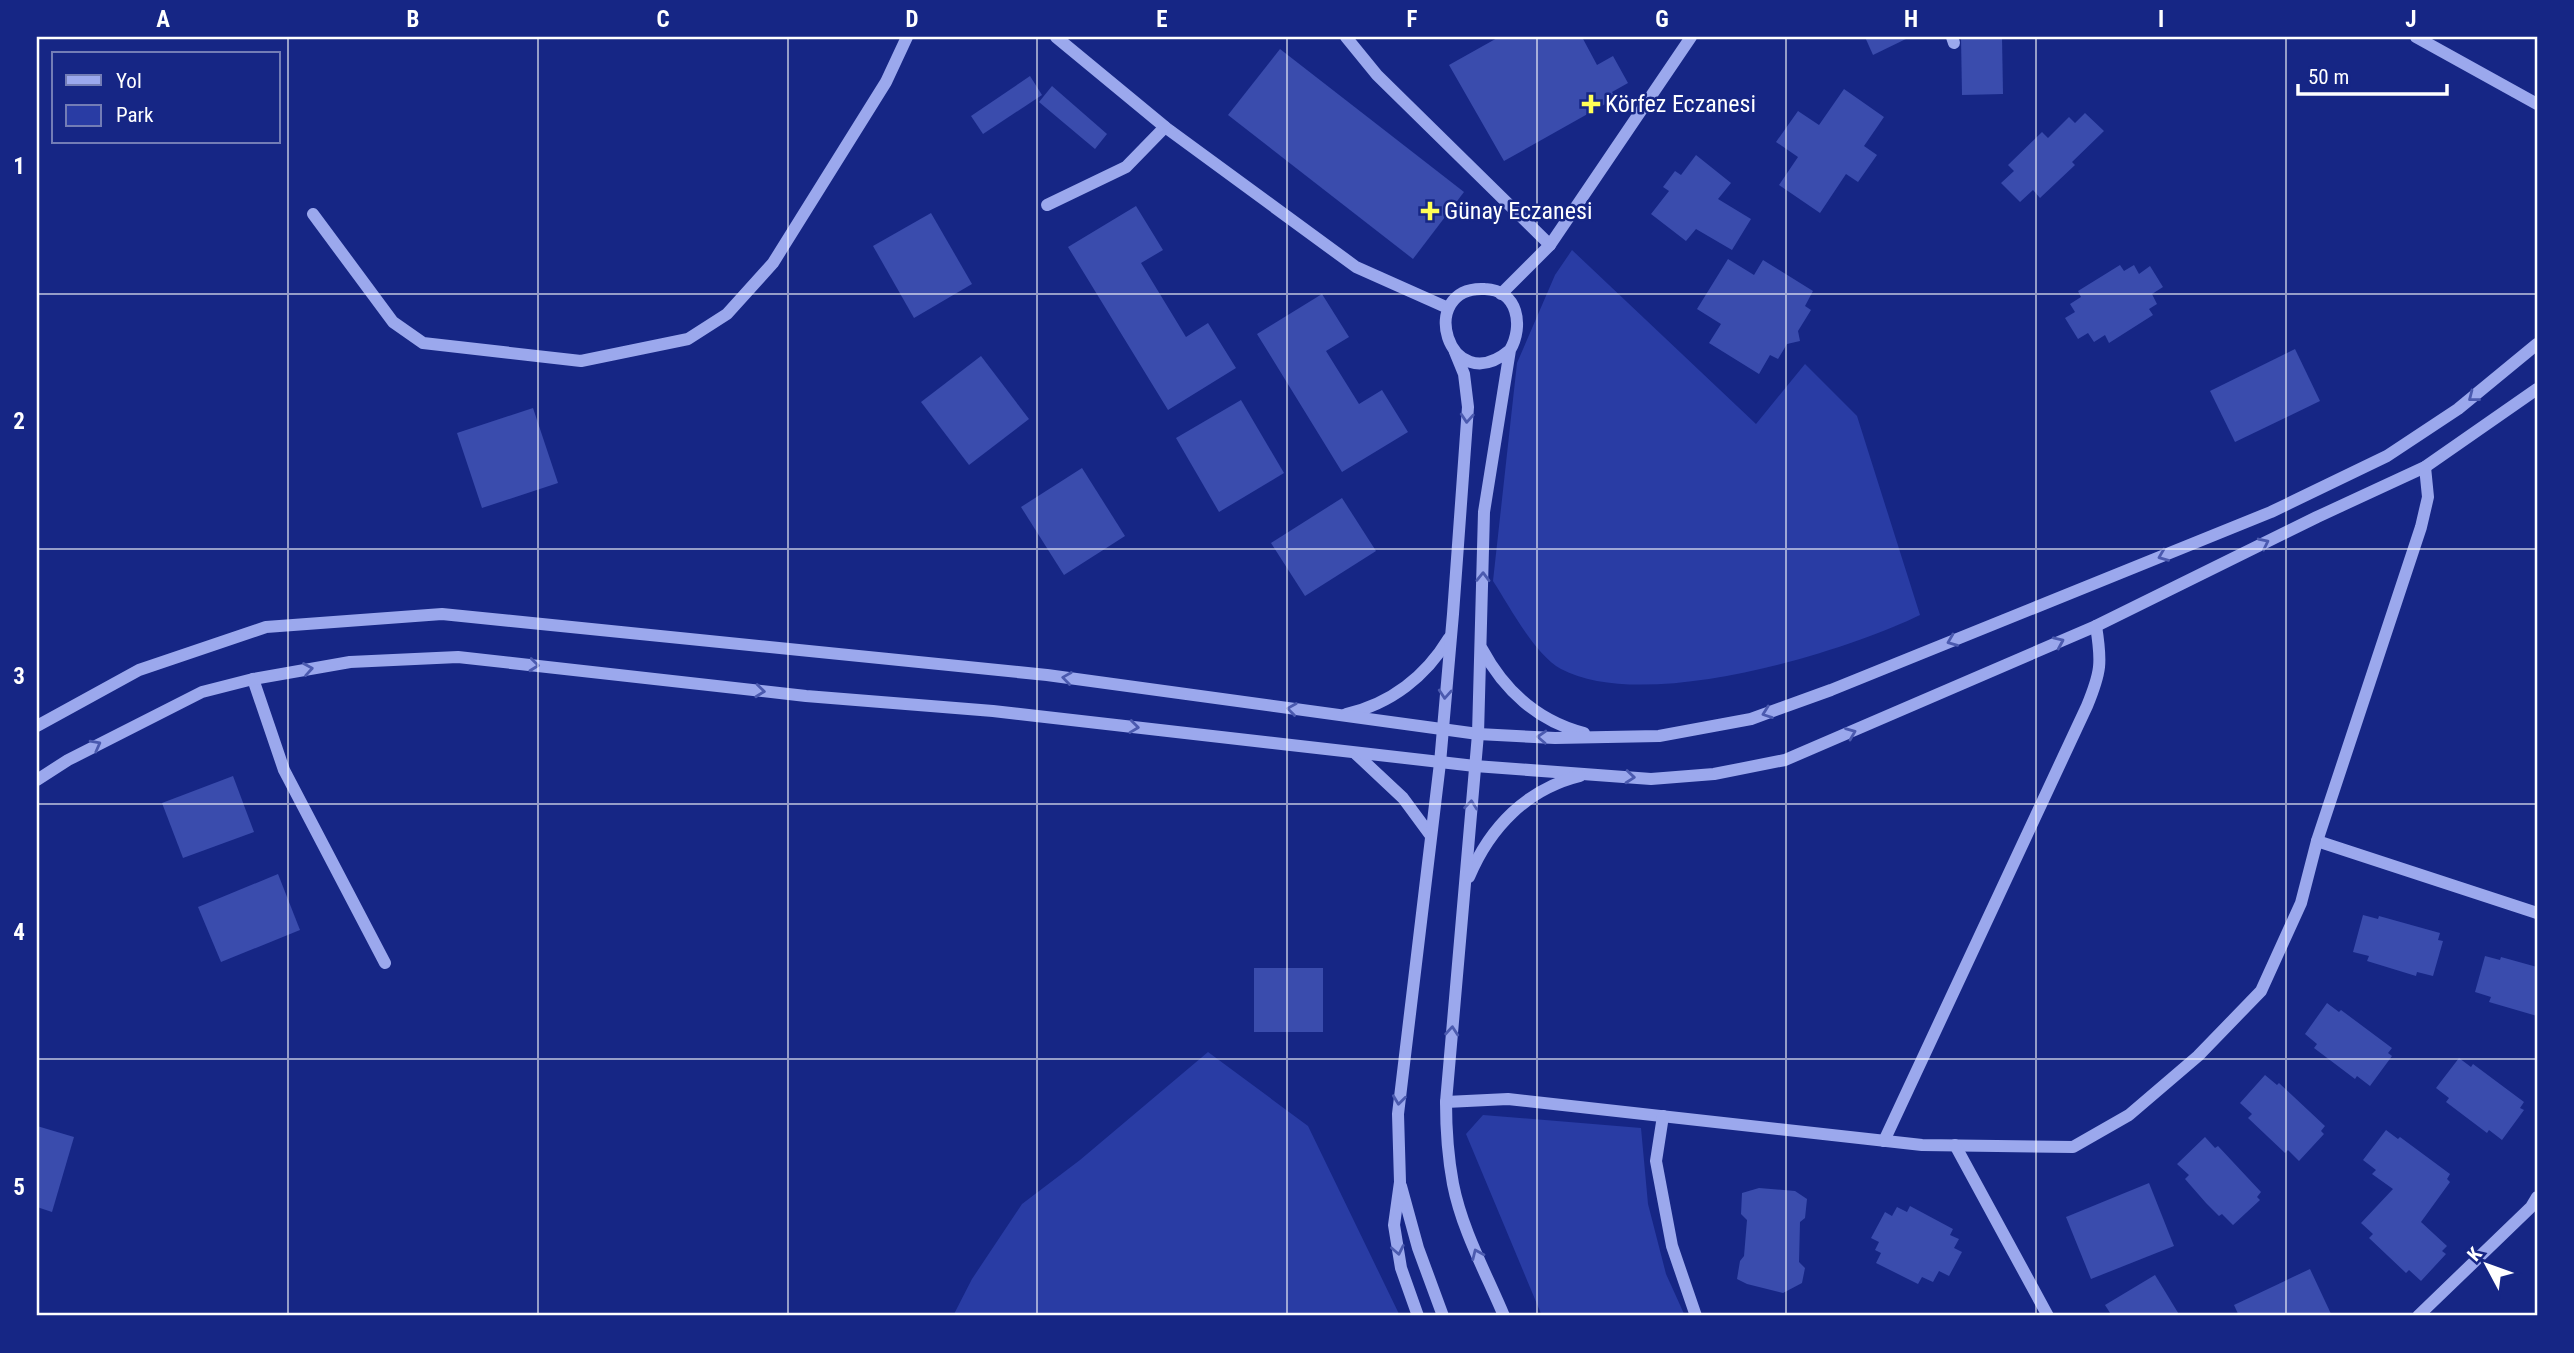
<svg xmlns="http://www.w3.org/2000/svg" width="2574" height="1353" viewBox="0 0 2574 1353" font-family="'Roboto Condensed',sans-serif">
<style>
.green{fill:#293ca4}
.building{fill:#3a4cad}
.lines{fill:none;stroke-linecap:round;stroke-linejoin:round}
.minor{stroke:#9ba8ed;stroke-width:12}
.oneway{stroke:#4b5aaf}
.grid{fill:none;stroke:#fff;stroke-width:2;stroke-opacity:0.55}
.poi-dot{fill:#ffff57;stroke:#162685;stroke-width:2.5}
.labels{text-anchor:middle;stroke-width:5;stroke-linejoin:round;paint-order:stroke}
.poi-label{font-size:24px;fill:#fff;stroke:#162685;text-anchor:start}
.neatline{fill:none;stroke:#fff;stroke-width:2.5}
.grid-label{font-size:23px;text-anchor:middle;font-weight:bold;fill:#fff}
</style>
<rect width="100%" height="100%" fill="#162685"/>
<g class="green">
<path d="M1572,250l184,174 49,-60 52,52 63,199c-80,39 -277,98 -359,54 -27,-15 -51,-62 -68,-88l24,-218 38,-88z"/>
<polygon points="1208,1052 1308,1126 1400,1316 953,1316 972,1279 1022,1204 1080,1160"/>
<polygon points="1483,1115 1641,1128 1648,1204 1666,1274 1685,1316 1542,1316 1466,1134"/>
</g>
<g class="building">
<polygon points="1499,37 1582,37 1597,65 1613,56 1628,83 1612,92 1616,98 1504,161 1449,65"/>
<polygon points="1865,37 1910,37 1873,55"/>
<polygon points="1961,37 2002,37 2003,94 1962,95"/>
<polygon points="1280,49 1464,192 1413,259 1228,115"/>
<polygon points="1030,76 1042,95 983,134 971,116"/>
<polygon points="1052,86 1107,134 1095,149 1039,102"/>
<polygon points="1844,89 1884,117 1864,146 1877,155 1858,182 1846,174 1820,213 1779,185 1798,157 1776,142 1798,111 1819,125"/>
<polygon points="2085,113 2104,131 2072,162 2075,165 2040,198 2033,190 2020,202 2001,183 2014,171 2008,165 2042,132 2048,138 2069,117 2075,123"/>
<polygon points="1696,155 1731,183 1718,199 1751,219 1732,250 1696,229 1686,241 1651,214 1669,191 1663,187 1675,171 1681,175"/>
<polygon points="1136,206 1163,250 1141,263 1186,337 1208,323 1236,368 1168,410 1068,247"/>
<polygon points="931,213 972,284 914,318 873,246"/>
<polygon points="1728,259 1754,275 1763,260 1813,291 1805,306 1811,310 1798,331 1800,341 1787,344 1778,359 1770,355 1759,374 1709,343 1721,324 1697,309"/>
<polygon points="2120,265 2124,271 2134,265 2139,274 2150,266 2163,287 2152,294 2157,304 2149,309 2153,315 2109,343 2105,335 2094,342 2088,333 2078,339 2065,318 2075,312 2070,304 2081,297 2078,291"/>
<polygon points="1322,294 1349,337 1326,351 1359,404 1382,390 1408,432 1342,472 1257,334"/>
<polygon points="2295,349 2320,401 2235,442 2210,391"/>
<polygon points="981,356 1029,419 969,465 921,402"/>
<polygon points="1241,400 1284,473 1219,512 1176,438"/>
<polygon points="533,408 558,483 482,508 457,433"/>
<polygon points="1082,468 1125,536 1064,575 1021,507"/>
<polygon points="1342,498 1376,551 1305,596 1271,543"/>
<polygon points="233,776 254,832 183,858 162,803"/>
<polygon points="278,874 300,930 221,962 198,907"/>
<polygon points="2363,915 2378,919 2379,916 2440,933 2438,940 2443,941 2433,976 2417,972 2416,976 2367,961 2369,956 2353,952"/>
<polygon points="2485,956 2500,960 2501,957 2537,967 2537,1016 2489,1002 2491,997 2475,992"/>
<rect x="1254" y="968" width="69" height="64"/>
<polygon points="2327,1003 2339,1012 2341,1010 2392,1048 2388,1053 2392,1056 2370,1086 2357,1076 2355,1079 2314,1048 2317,1044 2305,1034"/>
<polygon points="2459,1058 2471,1067 2473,1064 2524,1102 2520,1108 2524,1110 2502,1140 2489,1130 2487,1133 2446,1102 2449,1098 2436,1088"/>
<polygon points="2265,1075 2277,1085 2279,1083 2325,1126 2321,1131 2324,1134 2299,1161 2288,1150 2285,1153 2248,1118 2252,1114 2240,1103"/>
<polygon points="37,1126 74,1137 52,1212 37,1207"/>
<polygon points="2386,1130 2398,1139 2400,1137 2450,1174 2447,1179 2450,1182 2421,1222 2447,1246 2442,1251 2446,1254 2421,1281 2409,1270 2406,1273 2369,1238 2373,1234 2361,1223 2393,1189 2372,1174 2376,1170 2363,1160"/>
<polygon points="2205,1137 2215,1148 2218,1146 2261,1192 2257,1197 2260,1200 2233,1225 2222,1214 2219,1216 2206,1203 2185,1179 2189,1175 2177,1164"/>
<polygon points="2149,1183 2174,1246 2091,1279 2066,1217"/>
<polygon points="1759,1188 1795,1191 1807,1199 1805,1218 1800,1222 1799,1262 1805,1268 1802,1283 1783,1293 1747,1284 1737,1279 1740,1261 1744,1256 1747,1220 1741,1214 1742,1193"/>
<polygon points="1910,1206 1953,1229 1950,1235 1959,1239 1954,1248 1962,1252 1949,1276 1939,1271 1933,1282 1922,1277 1918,1284 1876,1263 1881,1253 1875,1250 1879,1242 1871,1238 1885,1212 1892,1216 1897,1207 1907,1212"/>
<polygon points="2310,1269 2332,1316 2239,1316 2234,1305"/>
<polygon points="2155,1275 2180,1316 2112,1316 2105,1305"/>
</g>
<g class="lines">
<g class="minor">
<polyline points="1056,37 1165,127 1356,267 1448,308"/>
<polyline points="1346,37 1377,75 1550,245"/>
<polyline points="1952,37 1954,43"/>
<polyline points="2416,37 2537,104"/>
<polyline points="1047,205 1126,167 1165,127"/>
<polyline points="313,214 393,322 423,343 581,361 688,339 727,314 773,263 886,82 907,37"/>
<polyline points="1501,294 1550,245 1691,37"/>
<path d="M1482,649c22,41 56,72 102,84"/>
<polyline points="253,679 284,770 385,963"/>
<path d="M1346,714c45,-10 80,-38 103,-76"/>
<polyline points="37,726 139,670 266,627 442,614 1047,675 1478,734 1555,738 1659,736 1751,719 1831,690 2271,512 2387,456 2458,409 2537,344"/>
<polyline points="1355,753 1403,798 1431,836"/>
<polyline points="37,780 68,760 202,692 253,679 350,662 458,657 806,696 993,711 1475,766 1651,779 1714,774 1785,760 2096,626 2317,517 2425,467 2537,389"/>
<polyline points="2317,841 2537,913"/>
<path d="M1469,877c21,-50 58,-88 111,-101"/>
<polyline points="1446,1102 1508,1099 1922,1145 2073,1147 2129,1115 2198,1056 2261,991 2301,903 2317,841 2421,527 2428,497 2425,467"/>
<polyline points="1663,1116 1656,1161 1672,1246 1696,1316"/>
<path d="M1884,1141l203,-435c14,-34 15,-43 9,-80"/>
<polyline points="1955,1145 2048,1316"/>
<polyline points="1401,1186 1418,1248 1443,1316"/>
<polyline points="1418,1316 1401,1268 1394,1225 1400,1182 1398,1114 1440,763 1453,614 1468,407 1464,374 1455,352"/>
<path d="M1504,1316c-18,-43 -42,-86 -51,-132 -5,-27 -7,-54 -7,-82l32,-368 6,-222 26,-162c14,-24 8,-60 -25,-61 -70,-4 -37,113 25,61"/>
<polyline points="2418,1316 2531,1207 2537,1197"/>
</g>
</g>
<defs><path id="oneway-chevron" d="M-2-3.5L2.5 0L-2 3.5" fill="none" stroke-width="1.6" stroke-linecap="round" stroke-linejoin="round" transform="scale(1.75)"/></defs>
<g class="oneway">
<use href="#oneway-chevron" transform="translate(2473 397) rotate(142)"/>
<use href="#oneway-chevron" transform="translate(1467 418) rotate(94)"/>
<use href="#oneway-chevron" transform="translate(2264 543) rotate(-26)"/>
<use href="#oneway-chevron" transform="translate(2163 556) rotate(158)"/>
<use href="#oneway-chevron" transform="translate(1483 577) rotate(-89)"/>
<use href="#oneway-chevron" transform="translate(1952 641) rotate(158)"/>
<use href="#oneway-chevron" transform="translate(2059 642) rotate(-24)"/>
<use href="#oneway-chevron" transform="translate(534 665) rotate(6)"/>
<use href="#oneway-chevron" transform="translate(308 669) rotate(-10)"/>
<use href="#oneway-chevron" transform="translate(1067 678) rotate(-172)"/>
<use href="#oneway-chevron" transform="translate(760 691) rotate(6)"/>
<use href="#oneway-chevron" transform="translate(1445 694) rotate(94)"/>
<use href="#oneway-chevron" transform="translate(1292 709) rotate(-172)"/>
<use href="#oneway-chevron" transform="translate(1767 713) rotate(160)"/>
<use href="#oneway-chevron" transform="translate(1134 727) rotate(7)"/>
<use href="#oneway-chevron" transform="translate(1851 733) rotate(-22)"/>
<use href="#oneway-chevron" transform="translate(1542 737) rotate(-177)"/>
<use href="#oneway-chevron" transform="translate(96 745) rotate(-28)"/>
<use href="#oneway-chevron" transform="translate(1630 777) rotate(5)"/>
<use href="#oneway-chevron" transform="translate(1471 805) rotate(-84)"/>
<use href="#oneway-chevron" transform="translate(1452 1031) rotate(-85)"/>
<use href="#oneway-chevron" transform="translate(1399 1100) rotate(97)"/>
<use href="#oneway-chevron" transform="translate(1398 1250) rotate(79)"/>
<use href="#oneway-chevron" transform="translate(1477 1254) rotate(-114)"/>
</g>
<path class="grid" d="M288,37v1279M538,37v1279M788,37v1279M1037,37v1279M1287,37v1279M1537,37v1279M1786,37v1279M2036,37v1279M2286,37v1279M37,294h2500M37,549h2500M37,804h2500M37,1059h2500"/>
<g class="poi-dot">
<path d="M1587.5 93.5h7v7h7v7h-7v7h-7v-7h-7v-7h7z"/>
<path d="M1426.5 200.5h7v7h7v7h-7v7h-7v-7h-7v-7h7z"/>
</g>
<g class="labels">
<g class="poi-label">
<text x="1605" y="112">Körfez Eczanesi</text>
<text x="1444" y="219">Günay Eczanesi</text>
</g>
</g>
<rect width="2574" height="1353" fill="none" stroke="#162685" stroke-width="77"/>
<rect x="52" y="52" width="228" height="91" fill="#162685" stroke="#737db6" stroke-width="2"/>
<rect x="66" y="75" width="35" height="10" fill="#9ba8ed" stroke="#737db6" stroke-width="2"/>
<text x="116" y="88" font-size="21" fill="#ffffff">Yol</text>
<rect x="66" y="105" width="35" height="21" fill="#293ca4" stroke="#737db6" stroke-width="2"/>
<text x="116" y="122" font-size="21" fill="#ffffff">Park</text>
<g transform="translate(2487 1265) rotate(311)" stroke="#162685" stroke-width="5" paint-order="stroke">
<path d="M0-5L12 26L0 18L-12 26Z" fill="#ffffff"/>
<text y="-10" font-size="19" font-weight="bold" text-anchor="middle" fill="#ffffff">K</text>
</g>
<path d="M2298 84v10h149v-10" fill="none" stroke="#ffffff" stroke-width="3.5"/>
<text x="2308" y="84" font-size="21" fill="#ffffff" stroke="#162685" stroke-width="5" paint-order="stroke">50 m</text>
<rect x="38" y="38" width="2498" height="1276" class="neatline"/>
<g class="grid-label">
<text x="163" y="27">A</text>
<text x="413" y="27">B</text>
<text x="663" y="27">C</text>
<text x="912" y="27">D</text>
<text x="1162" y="27">E</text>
<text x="1412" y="27">F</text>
<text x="1662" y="27">G</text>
<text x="1911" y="27">H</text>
<text x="2161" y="27">I</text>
<text x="2411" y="27">J</text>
<text x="19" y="174">1</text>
<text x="19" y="429">2</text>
<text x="19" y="684">3</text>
<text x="19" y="940">4</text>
<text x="19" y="1195">5</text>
</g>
</svg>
